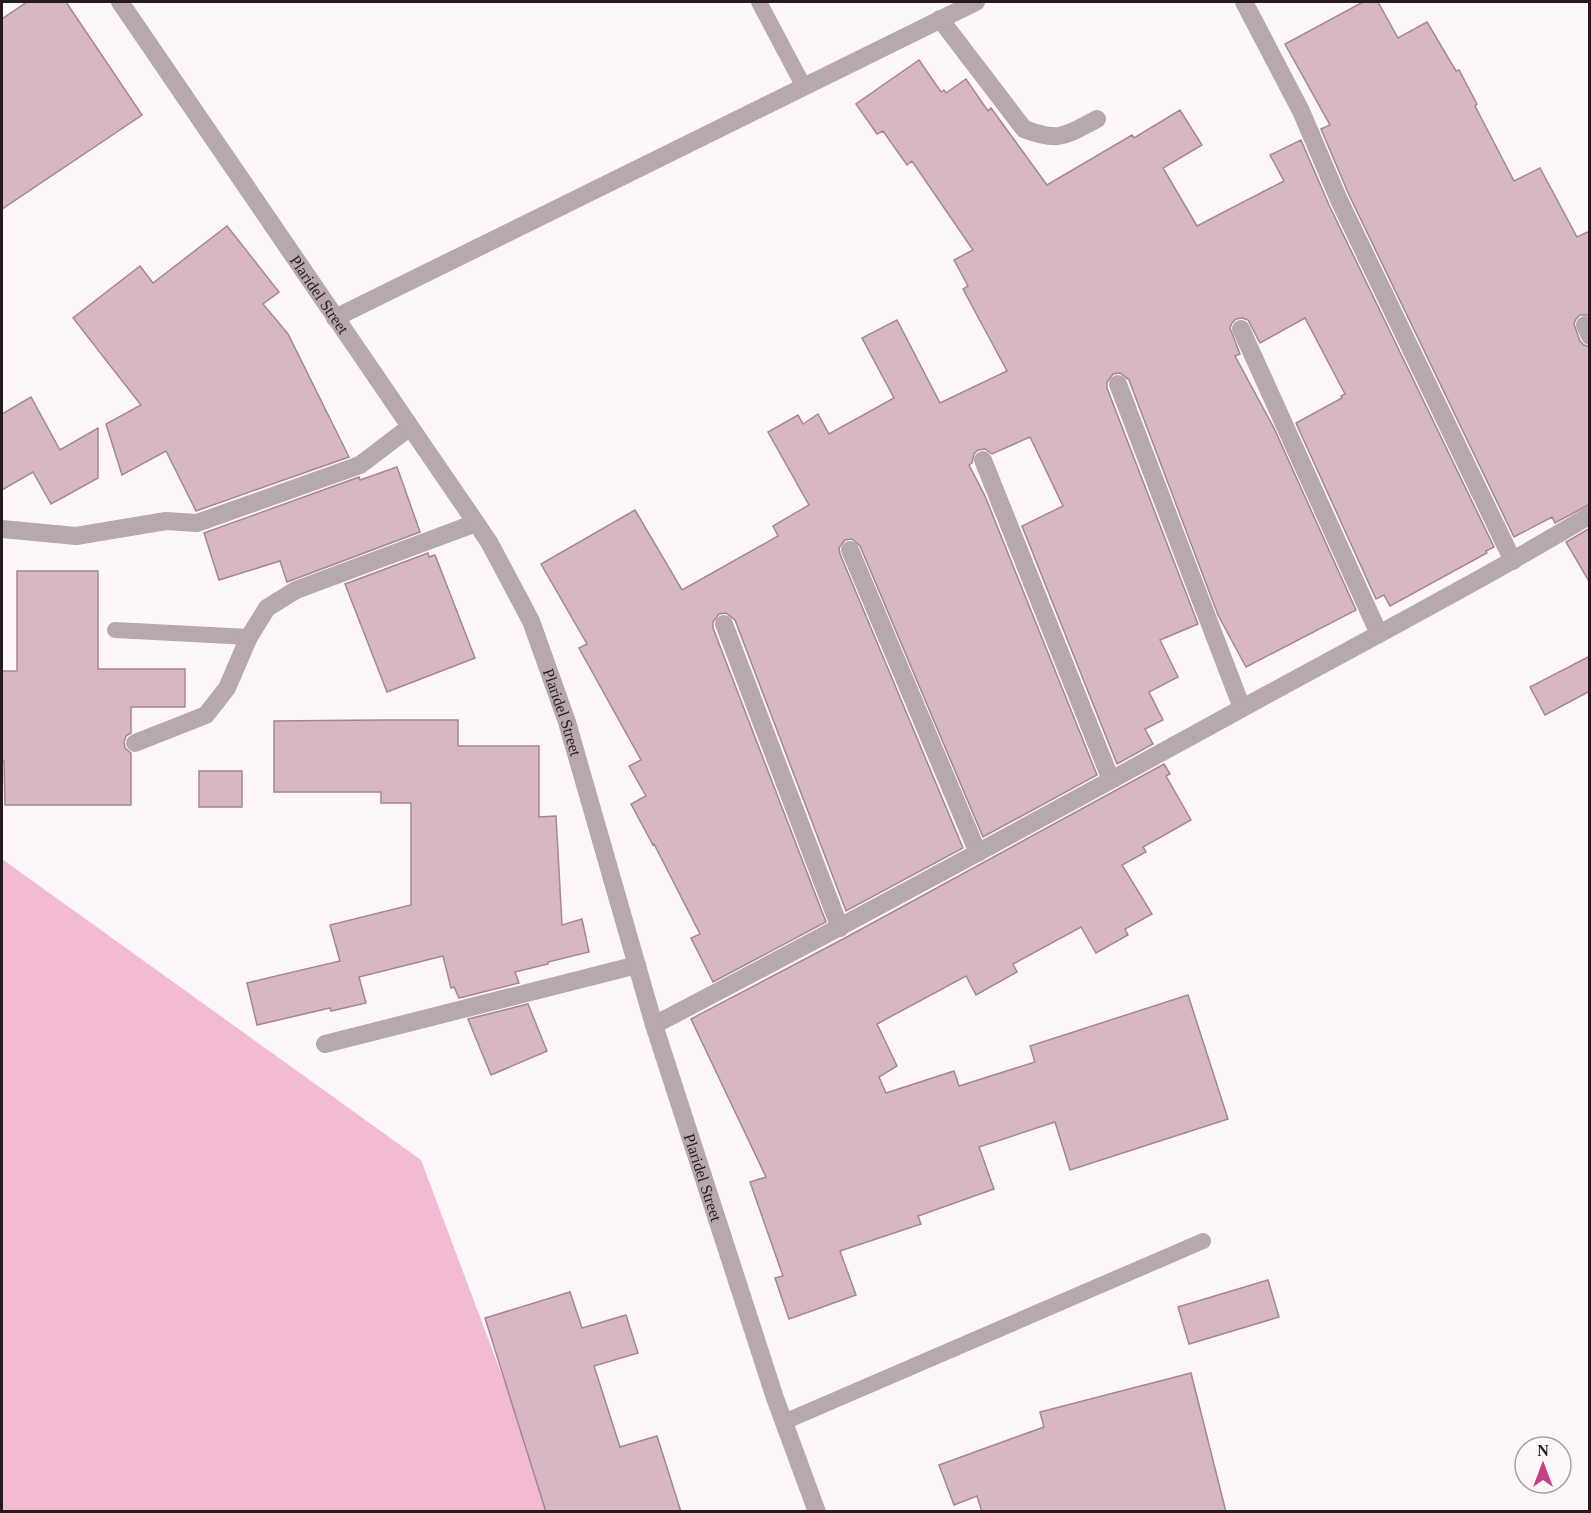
<svg xmlns="http://www.w3.org/2000/svg" width="1591" height="1513" viewBox="0 0 1591 1513" font-family="'Times New Roman',serif">
<style>
.green{fill:#f3bbd3}
.building{fill:#d8b7c4;stroke:#a58693;stroke-width:1.5}
.lines{fill:none;stroke-linecap:round;stroke-linejoin:round}
.service{stroke:#b6a8ae;stroke-width:16}
.minor{stroke:#b6a8ae;stroke-width:18}
.tertiary{stroke:#b6a8ae;stroke-width:18}
.labels{text-anchor:middle;stroke-width:6;stroke-linejoin:round;paint-order:stroke}
.street-label{font-size:16px;fill:#261a1f;stroke:#fef7f9}
</style>
<rect width="100%" height="100%" fill="#fef7f9"/>
<polygon class="green" points="2,859 421,1160 553,1511 2,1511"/>
<g class="building">
<polygon points="27,2 66,2 142,115 2,209 2,19"/>
<polygon points="1363,2 1378,2 1398,38 1427,22 1456,71 1459,70 1477,104 1475,106 1514,181 1540,168 1577,237 1590,231 1590,315 1580,315 1576,319 1574,324 1580,341 1584,345 1590,347 1590,504 1555,523 1552,517 1514,537 1349,195 1321,129 1330,125 1285,44"/>
<polygon points="919,60 941,92 944,90 946,93 966,79 988,111 991,108 1047,185 1132,135 1134,138 1180,110 1202,145 1163,168 1197,226 1284,181 1270,155 1301,140 1329,205 1494,547 1486,551 1487,553 1390,606 1384,595 1376,599 1296,423 1342,398 1341,396 1345,394 1305,318 1260,343 1248,320 1242,318 1236,319 1232,323 1230,328 1240,354 1235,356 1274,428 1356,610 1246,667 1218,615 1129,380 1120,373 1113,374 1107,382 1107,388 1198,624 1160,640 1178,677 1149,692 1163,720 1145,729 1153,744 1117,764 1022,526 1063,506 1030,437 992,454 985,449 978,450 974,454 972,463 969,465 985,496 1097,775 983,837 860,546 852,539 845,540 839,548 840,554 963,848 846,911 735,620 726,613 719,614 713,622 713,628 826,922 713,982 691,938 700,934 654,844 653,845 631,804 646,796 629,766 641,760 579,648 587,644 541,564 635,510 682,590 778,536 773,526 809,505 768,432 798,415 803,424 818,414 829,434 894,398 862,338 897,320 940,403 1007,371 963,289 968,286 954,260 973,250 912,161 907,165 883,131 877,134 856,104"/>
<polygon points="227,226 279,292 263,304 288,334 349,457 196,511 166,451 122,475 106,424 141,405 73,318 140,266 153,283"/>
<polygon points="31,397 60,450 98,428 98,478 51,504 33,472 2,490 2,414"/>
<polygon points="397,467 420,532 287,582 280,561 219,580 204,533 359,477 360,480"/>
<polygon points="1590,528 1590,583 1566,542"/>
<polygon points="428,553 429,557 435,555 475,658 387,692 345,584"/>
<polygon points="17,571 98,571 98,669 185,669 185,707 131,707 131,733 126,736 124,742 125,748 131,753 131,805 5,805 4,761 2,761 2,671 17,671"/>
<polygon points="1590,656 1590,691 1545,715 1530,687"/>
<polygon points="381,720 458,720 458,746 539,746 539,817 556,816 562,925 582,919 589,952 548,962 548,964 515,972 519,983 459,998 454,987 451,988 443,956 359,977 366,1003 331,1011 330,1008 257,1025 247,983 340,961 330,925 411,905 411,803 381,803 381,792 274,792 274,721"/>
<polygon points="1164,764 1170,774 1166,776 1191,820 1143,847 1146,852 1122,865 1152,914 1125,929 1128,935 1096,953 1081,927 1013,964 1017,972 976,995 966,976 877,1024 897,1066 879,1077 886,1093 954,1071 959,1086 1035,1062 1030,1046 1188,995 1228,1119 1070,1170 1055,1122 979,1147 994,1189 918,1216 921,1224 840,1251 856,1295 789,1319 775,1278 783,1276 750,1182 766,1177 691,1019 845,938"/>
<rect x="199" y="771" width="43" height="36"/>
<polygon points="528,1004 547,1051 491,1075 468,1019"/>
<polygon points="1268,1280 1279,1317 1189,1344 1178,1307"/>
<polygon points="570,1292 582,1328 626,1315 638,1353 594,1366 620,1447 657,1436 681,1512 546,1512 485,1318"/>
<polygon points="1191,1373 1226,1512 982,1512 977,1496 954,1505 939,1465 1044,1427 1040,1412"/>
</g>
<g class="lines">
<g class="service">
<polyline points="759,2 804,87"/>
<polyline points="115,630 249,637"/>
<polyline points="784,1422 1203,1241"/>
</g>
<g class="minor">
<polyline points="1244,2 1301,111 1339,200 1513,561"/>
<path d="M940,19l84,110c36,14 42,6 73,-10"/>
<polyline points="335,318 976,2"/>
<polyline points="1585,325 1590,336"/>
<polyline points="1241,329 1379,634"/>
<polyline points="1118,384 1242,708"/>
<polyline points="983,460 1111,780"/>
<polyline points="2,529 76,536 166,521 197,523 360,465 410,427"/>
<polyline points="850,550 978,853"/>
<polyline points="724,624 840,928"/>
<polyline points="135,743 206,715 227,688 249,637 267,608 296,590 476,523"/>
<path d="M654,1025c196,-102 390,-208 585,-315 117,-64 236,-126 351,-195"/>
<polyline points="325,1044 637,965"/>
</g>
<path class="tertiary" id="s1" d="M120,2l369,540 42,79 36,101 87,303 121,373 42,114"/>
</g>
<g class="labels">
<g class="street-label">
<text dy="6" stroke="none"><textPath href="#s1" startOffset="354">Plaridel Street</textPath></text>
<text dy="6" stroke="none"><textPath href="#s1" startOffset="840">Plaridel Street</textPath></text>
<text dy="6" stroke="none"><textPath href="#s1" startOffset="1326">Plaridel Street</textPath></text>
</g>
</g>
<rect width="1591" height="1513" fill="none" stroke="#261a1f" stroke-width="6"/>
<g transform="translate(1543 1465)"><circle r="28" fill="#fef7f9" stroke="#a89fa2" stroke-width="1.5"/>
<path d="M0-4.5L10 22L0 15L-10 22Z" fill="#c44085"/>
<text y="-9" font-size="16" font-weight="bold" text-anchor="middle" fill="#261a1f">N</text>
</g>
</svg>
